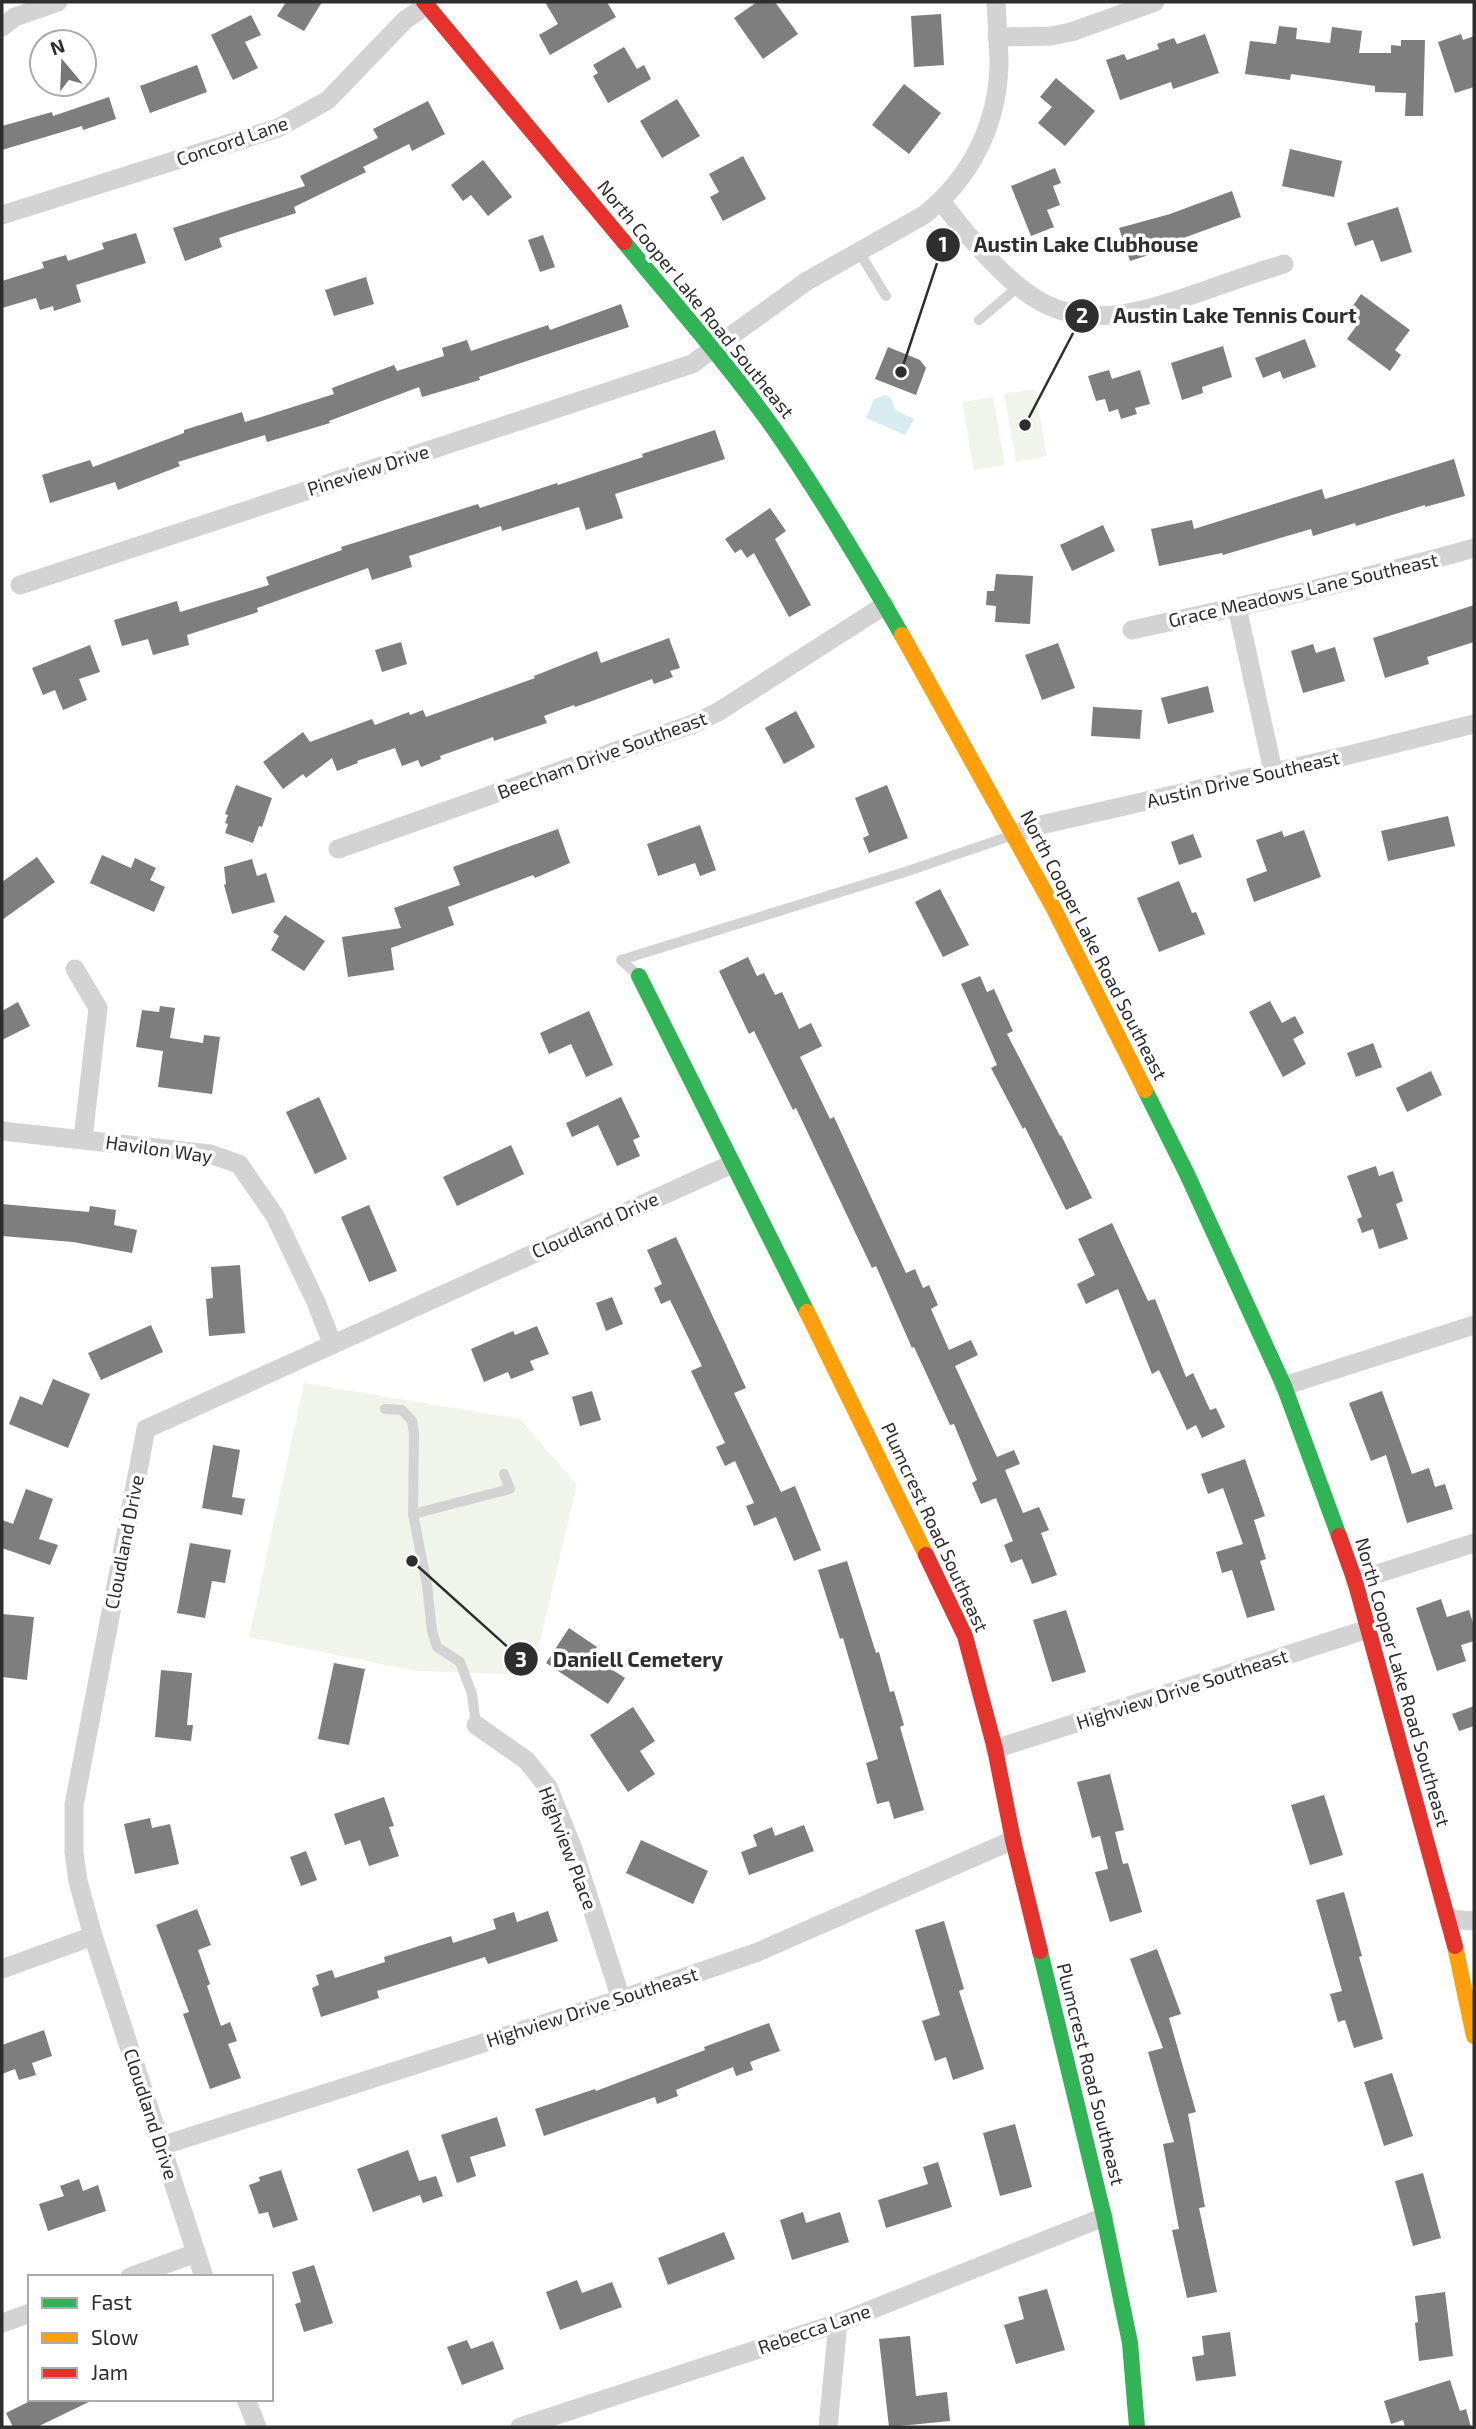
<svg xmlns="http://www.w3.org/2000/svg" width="1476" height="2429" viewBox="0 0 1476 2429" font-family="'Exo 2',sans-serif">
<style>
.green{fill:#f1f4eb}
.water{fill:#d8ebf0}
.building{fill:#7e7e7e}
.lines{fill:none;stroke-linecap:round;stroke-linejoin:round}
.lane{stroke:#d3d3d3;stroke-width:10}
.street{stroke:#d3d3d3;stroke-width:19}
.fast{stroke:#30b455;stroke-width:16}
.slow{stroke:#ff9f0a;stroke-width:16}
.jam{stroke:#e5322d;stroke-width:16}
.labels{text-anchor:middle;stroke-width:7;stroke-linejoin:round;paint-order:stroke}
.street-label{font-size:19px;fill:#2e2e2e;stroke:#fff}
.leader{fill:none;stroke:#2e2e2e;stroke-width:2.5}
.callout-dot{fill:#2e2e2e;stroke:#fff;stroke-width:2.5}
.mark-label{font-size:21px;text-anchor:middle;font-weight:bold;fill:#fff}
.callout-label{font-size:21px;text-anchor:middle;font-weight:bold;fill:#2e2e2e;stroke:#fff;stroke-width:7;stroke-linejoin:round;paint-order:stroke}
</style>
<rect width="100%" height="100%" fill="#fff"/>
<g class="green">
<polygon points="1035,389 1047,456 1016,462 1004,394"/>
<polygon points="993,397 1005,465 974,470 962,402"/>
<polygon points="304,1383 520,1419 577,1485 532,1675 415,1671 249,1637"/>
</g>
<polygon class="water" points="885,395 891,398 895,410 914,419 905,435 866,418 874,399"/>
<g class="building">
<polygon points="286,2 322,2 304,31 277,16"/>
<polygon points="545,2 607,2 616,17 550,55 539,35 558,24"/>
<polygon points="757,2 775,2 798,34 763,59 734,18"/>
<polygon points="941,14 944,65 914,67 911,16"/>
<polygon points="251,15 261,35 245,42 258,68 233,80 211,35"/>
<polygon points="1279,26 1297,28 1296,39 1330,43 1332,27 1362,31 1359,53 1391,53 1391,45 1401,46 1401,40 1425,40 1423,116 1405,116 1406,93 1375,92 1375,86 1291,74 1290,80 1245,74 1250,41 1276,44"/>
<polygon points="1205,34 1219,73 1173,89 1171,82 1120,100 1106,60 1124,54 1127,60 1159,49 1157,44 1174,38 1177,44"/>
<polygon points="1461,34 1463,40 1474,36 1474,87 1455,93 1438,42"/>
<polygon points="624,47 637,69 644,65 651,79 608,103 593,76 598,73 593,65"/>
<polygon points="197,65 207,92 150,113 140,86"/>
<polygon points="1056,78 1095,111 1065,146 1038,123 1052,107 1040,97"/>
<polygon points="904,84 941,113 909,154 872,125"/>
<polygon points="109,97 116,119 83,130 82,126 2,150 2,126 52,112 53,116"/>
<polygon points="677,99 700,136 662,158 640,121"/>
<polygon points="428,101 445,134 412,151 409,144 363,167 366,172 294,207 296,213 219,238 222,247 185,261 173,228 305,186 300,176 378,138 373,129"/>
<polygon points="1290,149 1342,161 1334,197 1282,186"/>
<polygon points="743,156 766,199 723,221 710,197 719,192 709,174"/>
<polygon points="483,160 512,197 488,216 471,195 463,201 451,185"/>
<polygon points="1055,168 1061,183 1053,186 1060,205 1047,210 1054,227 1031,236 1011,186"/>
<polygon points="1232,191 1241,217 1178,240 1180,245 1130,261 1119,228 1170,214"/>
<polygon points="1398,207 1412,252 1381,262 1373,240 1355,246 1347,223"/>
<polygon points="136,233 146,263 76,285 81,302 54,311 53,306 40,310 36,298 2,308 2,281 44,268 42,262 66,255 68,261 104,249 102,243"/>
<polygon points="543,235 555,267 540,272 528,240"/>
<polygon points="366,277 374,304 334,316 325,290"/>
<polygon points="1361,294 1410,330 1395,350 1401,355 1390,371 1347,339 1360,321 1348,313"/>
<polygon points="621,304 629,327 479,377 480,380 422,397 419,387 329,421 330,423 267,442 265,435 178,462 180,466 118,490 115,482 50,503 42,475 90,460 93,467 184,433 184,430 242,412 245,422 334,394 332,388 394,365 397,371 444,356 442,348 467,340 471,351 548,325 550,330"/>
<polygon points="1305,339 1316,367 1283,379 1280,371 1263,378 1255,358"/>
<polygon points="1223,346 1232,377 1202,387 1203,393 1182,400 1171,363"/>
<polygon points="888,347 920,360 926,368 916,395 875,379"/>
<polygon points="1109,370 1112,379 1140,370 1150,404 1135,408 1137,414 1121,419 1118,409 1109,412 1105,399 1096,401 1088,376"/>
<polygon points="715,430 725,459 615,494 623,518 586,530 579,507 502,531 501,526 409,556 412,567 372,580 368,568 257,608 258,612 187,635 189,645 153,655 148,639 122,646 114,620 177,601 180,612 269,585 266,577 342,550 341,547 478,504 480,508 557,483 558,485 643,457 642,454"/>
<polygon points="1454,459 1465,496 1425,507 1425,505 1356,526 1355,523 1313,536 1311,529 1223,555 1222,553 1159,566 1151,529 1192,520 1194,529 1322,489 1325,499"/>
<polygon points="770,508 786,531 775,539 811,605 789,617 754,553 747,558 741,549 735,553 725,539"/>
<polygon points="1103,525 1115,551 1072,571 1060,545"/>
<polygon points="996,574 1033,576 1030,624 995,622 996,606 986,605 987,591 994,591"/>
<polygon points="1474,605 1474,642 1427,657 1429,664 1385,678 1373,638"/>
<polygon points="669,638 680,668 670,671 673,677 654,684 652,679 592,701 575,707 574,705 544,716 547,723 494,741 493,737 440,756 441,759 421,767 418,760 402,766 395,748 357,761 358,763 337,771 332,758 306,778 303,774 283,789 263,762 303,732 310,742 372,719 375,725 409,712 410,715 423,710 426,717 535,678 534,676 597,651 601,663"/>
<polygon points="401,642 407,664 382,672 375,650"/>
<polygon points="1058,643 1075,688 1042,700 1025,655"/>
<polygon points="1313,644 1316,653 1335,647 1345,681 1303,693 1291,651"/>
<polygon points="90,645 100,672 79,679 87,700 63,710 55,690 43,695 32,668"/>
<polygon points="1208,686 1214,712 1168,724 1161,698"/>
<polygon points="1093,707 1142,710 1140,739 1091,736"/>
<polygon points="796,711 815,747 784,764 765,728"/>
<polygon points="236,785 272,798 262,827 259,826 253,843 225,833 228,824 225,823 228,815 225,814"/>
<polygon points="887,785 908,838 869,853 863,838 869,835 855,798"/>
<polygon points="1448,816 1455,846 1388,861 1381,831"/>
<polygon points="700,825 716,870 700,876 695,863 658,876 647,844"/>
<polygon points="558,829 570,863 535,878 533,875 448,907 454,925 391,948 394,970 348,977 342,937 401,928 394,908 460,885 453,867"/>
<polygon points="1304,830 1321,877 1254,902 1246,879 1267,871 1256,840 1282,831 1284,837"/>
<polygon points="1193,834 1202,857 1179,865 1171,842"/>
<polygon points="102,855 131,868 135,858 156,868 150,880 165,887 154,912 90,883"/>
<polygon points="37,857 55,882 2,920 2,882"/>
<polygon points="252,859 257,876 266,873 275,902 232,914 224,885 226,884 224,867"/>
<polygon points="1179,881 1192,913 1196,912 1205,934 1159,952 1137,898"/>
<polygon points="940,889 969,945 943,957 915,902"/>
<polygon points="285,915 325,941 304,971 271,950 279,936 273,932"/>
<polygon points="748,957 757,976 764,973 775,995 782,992 799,1029 811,1023 822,1046 800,1057 830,1119 834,1117 906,1273 915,1269 923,1288 929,1285 938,1305 931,1309 949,1350 971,1340 978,1355 955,1366 997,1457 1014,1450 1020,1464 1005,1470 1023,1513 1039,1507 1049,1530 1041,1533 1057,1575 1032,1584 1022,1559 1011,1563 1004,1545 1013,1541 996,1498 981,1504 972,1483 977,1480 954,1424 950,1425 914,1347 912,1348 876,1266 872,1268 796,1108 793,1110 754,1031 749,1034 719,971"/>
<polygon points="980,976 987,992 994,989 1013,1031 1007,1034 1060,1136 1061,1135 1092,1198 1066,1210 1025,1127 1023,1129 991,1068 997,1065 961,984"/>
<polygon points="1270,1001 1282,1023 1295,1016 1304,1033 1293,1039 1306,1064 1283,1077 1249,1012"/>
<polygon points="18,1002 30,1026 2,1040 2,1011"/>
<polygon points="160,1006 175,1008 170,1038 203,1043 204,1035 220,1037 212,1094 158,1087 163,1051 136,1047 142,1010 159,1012"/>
<polygon points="589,1011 613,1065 586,1077 571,1044 549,1054 540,1033"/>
<polygon points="1373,1043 1382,1067 1356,1077 1347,1053"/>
<polygon points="1431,1071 1442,1095 1407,1112 1396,1088"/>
<polygon points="319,1097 347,1159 315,1174 286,1112"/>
<polygon points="621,1097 640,1137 633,1140 640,1156 617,1166 598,1125 572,1137 566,1123"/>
<polygon points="511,1145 524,1174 457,1206 443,1177"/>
<polygon points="1376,1166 1379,1176 1393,1171 1403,1201 1396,1204 1408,1239 1379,1249 1373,1229 1362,1233 1357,1219 1362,1217 1347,1176"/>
<polygon points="2,1204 89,1212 90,1206 116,1210 114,1225 137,1230 132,1253 73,1242 2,1236"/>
<polygon points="369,1205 397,1271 369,1282 341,1217"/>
<polygon points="1112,1223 1148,1301 1155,1299 1186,1377 1193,1373 1210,1410 1216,1408 1225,1427 1202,1438 1196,1425 1187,1430 1159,1370 1152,1374 1118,1289 1086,1304 1077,1284 1095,1275 1078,1239"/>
<polygon points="676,1237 746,1388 734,1393 781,1492 795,1486 821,1550 794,1561 776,1517 754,1526 746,1506 754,1503 735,1461 725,1466 716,1447 725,1443 691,1371 702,1366 670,1300 661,1304 654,1288 662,1284 647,1250"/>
<polygon points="240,1265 245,1333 209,1336 206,1299 213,1298 211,1267"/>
<polygon points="612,1297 623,1324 606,1331 596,1303"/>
<polygon points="151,1325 163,1352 101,1380 88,1353"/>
<polygon points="537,1326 549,1354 530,1361 534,1370 511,1379 508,1372 484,1382 471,1349 513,1331 515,1335"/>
<polygon points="53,1379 90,1394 68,1448 9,1424 20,1396 42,1405"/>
<polygon points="592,1391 601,1420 580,1426 572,1397"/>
<polygon points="1382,1391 1412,1474 1429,1468 1435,1487 1445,1484 1453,1509 1407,1523 1386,1455 1371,1461 1349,1403"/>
<polygon points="213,1445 240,1450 232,1497 245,1499 242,1515 202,1508"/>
<polygon points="1245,1459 1265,1516 1254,1520 1266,1559 1260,1561 1275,1610 1247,1618 1232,1570 1222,1573 1216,1552 1243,1544 1223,1488 1208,1494 1201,1474"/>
<polygon points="26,1489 53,1499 39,1539 58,1545 50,1565 2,1548 2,1520 13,1524"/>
<polygon points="190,1543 231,1550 225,1583 212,1581 205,1618 177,1613"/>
<polygon points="847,1561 876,1653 879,1652 890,1692 894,1691 904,1725 900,1727 924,1810 894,1819 889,1801 877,1804 866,1763 878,1759 843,1638 840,1639 818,1570"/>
<polygon points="1441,1599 1447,1617 1469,1610 1474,1626 1474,1641 1461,1645 1466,1661 1437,1671 1416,1608"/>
<polygon points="1066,1610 1086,1672 1052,1682 1033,1620"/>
<polygon points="2,1614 34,1617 27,1680 2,1677"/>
<polygon points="569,1628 597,1647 591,1656 625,1678 608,1704 546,1663"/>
<polygon points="334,1663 365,1669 349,1745 318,1739"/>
<polygon points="161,1670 192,1673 187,1725 193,1725 191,1741 155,1737"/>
<polygon points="1474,1706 1474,1726 1459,1731 1452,1714"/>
<polygon points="633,1707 655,1741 640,1751 655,1774 628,1792 590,1735"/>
<polygon points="1110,1774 1124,1830 1115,1832 1123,1864 1128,1863 1142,1912 1110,1922 1095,1872 1108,1869 1100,1836 1092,1838 1077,1782"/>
<polygon points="1324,1795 1343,1855 1310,1865 1291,1805"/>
<polygon points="384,1797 394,1826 389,1827 399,1856 369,1866 360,1840 345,1845 334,1814"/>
<polygon points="150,1818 152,1828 170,1824 179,1864 135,1874 124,1824"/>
<polygon points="804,1825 814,1851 749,1875 741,1852 757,1846 753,1835 772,1827 775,1836"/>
<polygon points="641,1840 708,1871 693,1904 626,1873"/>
<polygon points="306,1851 317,1880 301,1886 290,1857"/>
<polygon points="1344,1892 1362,1956 1359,1957 1383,2039 1354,2048 1345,2020 1338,2022 1330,1994 1342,1991 1316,1900"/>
<polygon points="197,1909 211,1945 198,1950 210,1984 207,1986 221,2026 230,2022 237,2041 228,2044 241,2078 210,2089 183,2014 189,2012 156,1925"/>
<polygon points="548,1911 558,1941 488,1964 485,1957 377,1991 379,1998 321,2017 312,1988 319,1985 316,1975 332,1970 335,1978 385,1962 384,1957 451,1936 453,1943 496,1929 493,1919 514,1912 517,1922"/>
<polygon points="944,1921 964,1989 959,1991 984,2069 953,2080 946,2057 935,2061 922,2021 940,2015 915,1930"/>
<polygon points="1157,1949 1181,2014 1169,2018 1196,2112 1188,2114 1205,2207 1199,2208 1217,2292 1187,2298 1172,2230 1179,2229 1163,2144 1174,2142 1148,2052 1163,2048 1130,1959"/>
<polygon points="769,2023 780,2051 750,2062 753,2070 736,2076 733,2067 676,2090 678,2096 657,2104 655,2097 544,2136 535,2109 595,2089 596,2091 705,2050 704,2047"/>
<polygon points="44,2030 52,2056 32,2063 36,2075 19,2080 15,2069 2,2074 2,2045"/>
<polygon points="1392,2073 1413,2136 1384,2146 1364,2082"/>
<polygon points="497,2117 506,2146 470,2157 476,2176 457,2183 441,2135"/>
<polygon points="1015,2124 1032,2187 1000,2196 983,2133"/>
<polygon points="408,2150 419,2181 436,2176 443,2196 423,2203 420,2195 373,2212 357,2169"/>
<polygon points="938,2162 952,2207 886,2228 878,2200 928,2184 923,2167"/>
<polygon points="281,2170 298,2220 273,2228 268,2212 259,2214 249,2185 260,2181 259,2177"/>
<polygon points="1423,2173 1441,2238 1413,2246 1395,2181"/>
<polygon points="79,2179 83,2191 98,2185 106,2211 48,2231 39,2204 64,2196 60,2186"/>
<polygon points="803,2212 806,2223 840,2212 849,2242 792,2260 780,2220"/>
<polygon points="724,2232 735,2259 668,2285 658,2258"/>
<polygon points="314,2265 333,2323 304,2332 295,2304 301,2302 292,2272"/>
<polygon points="577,2280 582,2293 612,2282 622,2307 560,2330 546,2292"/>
<polygon points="1047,2289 1065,2350 1016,2364 1004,2325 1024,2319 1018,2297"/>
<polygon points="1445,2292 1453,2356 1419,2361 1415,2323 1418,2322 1415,2296"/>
<polygon points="1230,2332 1236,2376 1196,2381 1192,2357 1204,2355 1202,2336"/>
<polygon points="910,2336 916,2396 947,2392 950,2421 889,2427 879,2339"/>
<polygon points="467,2340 471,2349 493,2341 504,2369 462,2385 447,2347"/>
<polygon points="1450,2380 1460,2411 1466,2409 1471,2427 1405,2427 1403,2420 1391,2424 1384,2401"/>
<polygon points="34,2399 95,2399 37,2427 13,2427 6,2413"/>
</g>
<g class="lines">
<g class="lane">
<polyline points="859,252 886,296"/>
<polyline points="979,320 1018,287"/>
<polyline points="639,976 621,960 905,872 1013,835"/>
<polyline points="385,1409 402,1410 412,1421 414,1433 413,1514 427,1585 432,1631 437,1647 460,1662 472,1694 476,1725"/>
<polyline points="413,1514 510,1489 504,1474"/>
</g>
<g class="street">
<polyline points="2,27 15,17 58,2"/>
<polyline points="997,37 1051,36 1071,32 1155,2"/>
<path d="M941,201c25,33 65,83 102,102 51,26 104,7 155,-10 28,-10 57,-20 86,-29"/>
<polyline points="2,215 278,128 328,100 405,20 427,5"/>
<path d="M20,585l672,-221 115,-83 117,-66c46,-36 73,-89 75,-149 0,-21 -2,-43 -3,-64"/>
<polyline points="1237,607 1273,771"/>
<path d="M1132,630c115,-25 230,-50 342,-82"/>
<polyline points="1013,835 1032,827 1349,755 1474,724"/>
<polyline points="338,849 693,724 718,712 885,605"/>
<polyline points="75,969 98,1008 83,1139"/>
<polyline points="2,1131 210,1154 239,1164 275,1216 316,1302 332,1343"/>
<polyline points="1284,1386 1474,1325"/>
<polyline points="1355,1581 1474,1543"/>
<polyline points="476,1725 526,1760 548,1787 573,1849 621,1999"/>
<polyline points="995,1749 1368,1629"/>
<polyline points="1449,1919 1474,1921"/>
<polyline points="2,1969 93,1936"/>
<polyline points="161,2146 621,1999 758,1952 1013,1840"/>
<polyline points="130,2277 196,2253"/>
<polyline points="204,2277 93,1936 78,1881 74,1852 74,1805 146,1429 732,1164"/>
<polyline points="2,2323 30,2313"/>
<polyline points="246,2399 257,2427"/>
<polyline points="520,2427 838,2323 1104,2217"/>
<polyline points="828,2427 838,2323"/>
</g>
<g class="fast">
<path d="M624,242c50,61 102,120 148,184 47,67 89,138 130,209"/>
<polyline points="639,976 807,1312"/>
<polyline points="1145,1090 1187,1174 1284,1386 1339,1536"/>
<polyline points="1040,1951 1104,2217 1130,2343 1137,2427"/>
</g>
<g class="slow">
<polyline points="902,635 1052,905 1145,1090"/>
<polyline points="807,1312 926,1555"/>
<polyline points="1455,1946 1474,2036"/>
</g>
<g class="jam">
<polyline points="424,2 624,242"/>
<polyline points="1339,1536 1355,1581 1455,1946"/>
<polyline points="926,1555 965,1636 995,1749 1013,1840 1040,1951"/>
</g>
</g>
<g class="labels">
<g class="street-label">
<text transform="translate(232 141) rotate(-19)" y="7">Concord Lane</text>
<text transform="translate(696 299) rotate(51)" y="7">North Cooper Lake Road Southeast</text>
<text transform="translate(368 470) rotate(-18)" y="7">Pineview Drive</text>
<text transform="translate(1303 590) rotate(-13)" y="7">Grace Meadows Lane Southeast</text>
<text transform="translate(602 755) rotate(-20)" y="7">Beecham Drive Southeast</text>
<text transform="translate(1243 779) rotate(-13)" y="7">Austin Drive Southeast</text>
<text transform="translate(1094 945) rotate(63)" y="7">North Cooper Lake Road Southeast</text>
<text transform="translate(159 1149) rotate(8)" y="7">Havilon Way</text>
<text transform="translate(595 1225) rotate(-24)" y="7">Cloudland Drive</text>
<text transform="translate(935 1527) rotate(65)" y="7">Plumcrest Road Southeast</text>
<text transform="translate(124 1542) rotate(-79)" y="7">Cloudland Drive</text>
<text transform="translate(1403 1682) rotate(74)" y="7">North Cooper Lake Road Southeast</text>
<text transform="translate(1182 1689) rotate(-18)" y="7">Highview Drive Southeast</text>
<text transform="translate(568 1848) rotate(69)" y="7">Highview Place</text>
<text transform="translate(592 2007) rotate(-18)" y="7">Highview Drive Southeast</text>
<text transform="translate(1091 2074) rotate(76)" y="7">Plumcrest Road Southeast</text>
<text transform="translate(151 2114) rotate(72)" y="7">Cloudland Drive</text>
<text transform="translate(814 2329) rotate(-19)" y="7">Rebecca Lane</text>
</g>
</g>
<path class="leader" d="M901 372L943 245M1025 425L1082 316M412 1561L521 1659"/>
<g class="callout-dot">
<circle cx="901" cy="372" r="7"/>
<circle cx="1025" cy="425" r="7"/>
<circle cx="412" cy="1561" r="7"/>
<circle cx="943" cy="245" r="18"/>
<circle cx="1082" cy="316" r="18"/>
<circle cx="521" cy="1659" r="18"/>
</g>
<g class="mark-label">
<text x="943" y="252">1</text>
<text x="1082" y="323">2</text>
<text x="521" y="1667">3</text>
</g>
<g class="callout-label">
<text x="1086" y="252">Austin Lake Clubhouse</text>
<text x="1235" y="323">Austin Lake Tennis Court</text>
<text x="638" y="1667">Daniell Cemetery</text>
</g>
<rect width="1476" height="2429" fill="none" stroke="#2e2e2e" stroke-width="7"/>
<rect x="28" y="2275" width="245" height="126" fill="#ffffff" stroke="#ababab" stroke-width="2"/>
<rect x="42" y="2298" width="35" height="10" fill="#30b455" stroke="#ababab" stroke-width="2"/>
<text x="91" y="2310" font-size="21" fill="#2e2e2e">Fast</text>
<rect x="42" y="2333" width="35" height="10" fill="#ff9f0a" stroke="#ababab" stroke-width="2"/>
<text x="91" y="2345" font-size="21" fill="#2e2e2e">Slow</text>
<rect x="42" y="2368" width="35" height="10" fill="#e5322d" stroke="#ababab" stroke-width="2"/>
<text x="91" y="2380" font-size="21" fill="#2e2e2e">Jam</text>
<g transform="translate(63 63) rotate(341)"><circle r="33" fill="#ffffff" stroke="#ababab" stroke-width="2"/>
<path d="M0-5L12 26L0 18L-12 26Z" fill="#777777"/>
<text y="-10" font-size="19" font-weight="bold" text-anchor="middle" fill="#2e2e2e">N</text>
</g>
</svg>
